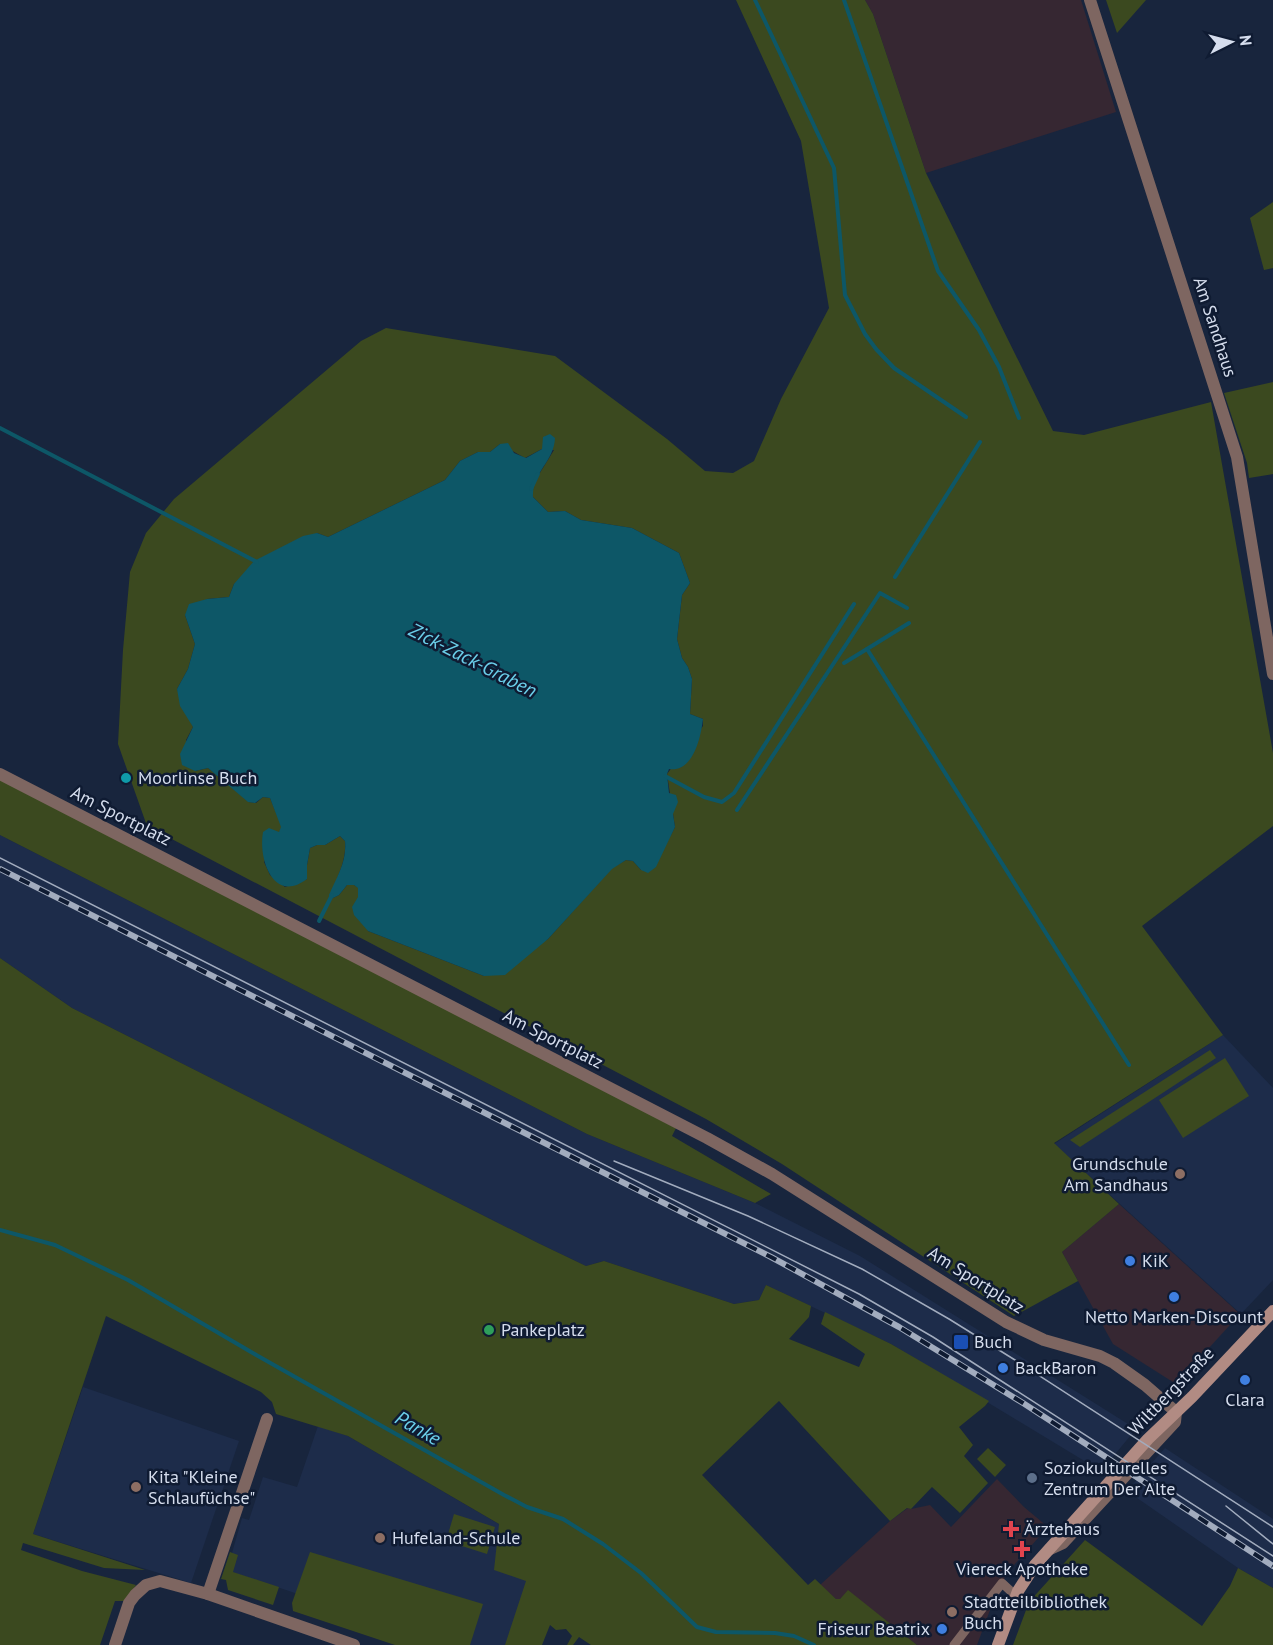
<svg xmlns="http://www.w3.org/2000/svg" width="1273" height="1645" viewBox="0 0 1273 1645" font-family="'PT Sans',sans-serif">
<style>
.commercial{fill:#362732}
.built{fill:#1d2c4a}
.green{fill:#3b491f;fill-rule:evenodd}
.water{fill:#0d5767}
.lines{fill:none;stroke-linecap:round;stroke-linejoin:round}
.stream{stroke:#0d5767;stroke-width:4}
.pedestrian{stroke:#7e6661;stroke-width:9}
.minor{stroke:#7e6661;stroke-width:12}
.secondary{stroke:#b18b83;stroke-width:12}
.tram{stroke:#a2acbe;stroke-width:1.5}
.rail-casing{stroke:#a2acbe;stroke-width:6}
.rail{stroke:#0f1b32;stroke-width:4;stroke-dasharray:11;stroke-linecap:butt}
.culture-dot{fill:#0f9aa8;stroke:#0f1b32;stroke-width:2}
.education-dot{fill:#8d6e63;stroke:#0f1b32;stroke-width:2}
.shop-dot{fill:#3f7fe0;stroke:#0f1b32;stroke-width:2}
.leisure-dot{fill:#2e9e5b;stroke:#0f1b32;stroke-width:2}
.transit-dot{fill:#1a4fb4;stroke:#0f1b32;stroke-width:2}
.service-dot{fill:#5c6f8a;stroke:#0f1b32;stroke-width:2}
.health-dot{fill:#e0444e;stroke:#0f1b32;stroke-width:2}
.labels{text-anchor:middle;stroke-width:5;stroke-linejoin:round;paint-order:stroke}
.street-label{font-size:18px;fill:#d5dded;stroke:#0f1b32}
.poi-label{font-size:18px;fill:#d5dded;stroke:#0f1b32;text-anchor:start}
.water-label{font-size:20px;font-style:italic;fill:#6bcfea;stroke:#0f1b32}
</style>
<rect width="100%" height="100%" fill="#18253d"/>
<g class="commercial">
<polygon points="865,0 1081,0 1116,112 926,173 873,14"/>
<polygon points="1119,1204 1240,1314 1176,1384 1113,1344 1062,1252"/>
<polygon points="997,1479 1024,1507 1048,1527 1014,1565 999,1586 977,1645 917,1645 848,1591 840,1599 836,1599 820,1585 890,1521 908,1508 911,1509 930,1505 951,1527"/>
</g>
<g class="built">
<polygon points="0,835 587,1134 755,1203 860,1256 1136,1429 1101,1471 891,1344 766,1285 759,1300 734,1304 604,1261 586,1266 538,1243 72,1008 0,958"/>
<polygon points="1223,1035 1273,1088 1273,1280 1241,1314 1054,1144"/>
<polygon points="83,1387 239,1441 191,1583 33,1534"/>
<polygon points="318,1426 348,1436 569,1565 542,1645 406,1645 411,1632 232,1572 232,1553 242,1518 249,1520 263,1477 297,1487"/>
<polygon points="1165,1448 1273,1519 1273,1588 1238,1568 1127,1491"/>
</g>
<g class="green">
<path d="M736,0h129l8,14 53,159 127,258 31,4 127,-33 62,351v73l-131,100 81,109 -169,108 65,61 -57,48 16,29 -64,35 -232,-152 -76,-45 -559,-293 -29,-82 5,-94 7,-78 16,-39 28,-34 187,-158 25,-13 169,28 112,83 38,32 28,2 21,-12 27,-62 48,-91 -28,-167zM500,444l25,14 17,-9 12,1 -21,34v13l15,15 17,-1 16,9 51,8 47,25 11,30 -8,12 -5,44 5,19 6,9 4,12 -2,35 13,5v7l-36,48 8,53 -4,8 -30,35 -8,-9 -7,-1 -14,8 -64,71 -64,37 -116,-45 -10,-34 1,-9 -5,-3h-7l-8,10 -8,4c4,-21 16,-36 14,-58l-5,-5 -15,9h-8l-7,3 -3,17v14l-22,8 -15,-12 -6,-13 18,-35 -12,-29 -7,-1 -7,6 -7,-1 -41,-34 -13,3 -9,-31 7,-13 -16,-38 11,-20 7,-25 -10,-29 22,-16 22,-2 5,-13 83,-51 11,4 117,-57 15,-19 18,-9h12z"/>
<polygon points="1106,0 1146,0 1117,33"/>
<polygon points="1273,202 1273,268 1264,270 1250,218"/>
<polygon points="1273,382 1273,474 1249,478 1247,463 1224,393"/>
<polygon points="0,779 676,1128 672,1136 771,1194 755,1203 587,1134 0,835"/>
<polygon points="0,958 72,1008 538,1243 586,1266 604,1261 734,1304 759,1300 766,1285 811,1306 809,1317 789,1339 859,1367 865,1354 821,1324 825,1312 891,1344 989,1401 985,1406 959,1427 973,1445 964,1456 988,1483 960,1513 932,1487 911,1509 907,1508 890,1521 779,1401 702,1475 808,1585 815,1579 836,1599 840,1599 848,1590 917,1645 591,1645 579,1637 573,1645 567,1645 572,1636 566,1629 556,1630 550,1625 542,1645 505,1645 526,1581 494,1570 499,1524 348,1436 276,1414 272,1402 261,1392 106,1316 33,1534 145,1570 104,1568 23,1543 21,1550 82,1571 136,1585 125,1601 115,1601 100,1645 0,1645"/>
<polygon points="1210,1050 1216,1058 1080,1147 1070,1140"/>
<polygon points="1225,1058 1249,1096 1183,1138 1159,1100"/>
<polygon points="988,1448 1006,1465 995,1477 977,1459"/>
<polygon points="454,1514 495,1527 487,1554 446,1541"/>
<polygon points="1085,1540 1202,1626 1230,1586 1238,1568 1273,1588 1273,1645 1013,1645 1029,1602"/>
<polygon points="230,1552 238,1555 233,1572 279,1587 273,1605 228,1590 226,1580 221,1579"/>
<polygon points="310,1552 483,1604 470,1645 395,1645 293,1611 292,1603"/>
</g>
<path class="water" d="M550,434l5,4c-1,24 -23,34 -22,59l15,15 17,-1 16,9 51,8 47,25 11,30 -8,12 -5,44 5,19 6,9 4,12 -2,35 13,5c-2,18 -10,54 -34,50l-2,5 2,19 7,2 2,7 -5,12 2,13 -19,40 -8,6 -7,-3 -8,-9 -7,-1 -14,9 -64,70 -43,36 -21,1 -116,-45 -14,-16 -2,-8 6,-10v-9l-4,-3h-7l-8,10 -8,4 -2,-4c8,-19 18,-33 16,-54l-5,-5 -15,9h-8l-7,3 -3,17v14c-33,25 -49,-19 -44,-47l6,-4 10,4 2,-5 -11,-29 -7,-1 -8,6 -7,-1 -40,-34 -13,3 -13,-6 -2,-11 13,-27 -13,-21 -3,-17 11,-20 7,-25 -10,-29 4,-11 18,-5 22,-2 5,-13 20,-23 49,-25 14,-3 11,4 117,-57 15,-19 18,-9h12l10,-8 8,-1 6,10 12,5 16,-9 1,-12z"/>
<g class="lines">
<g class="stream">
<polyline points="755,0 834,168 845,295 865,334 876,349 894,368 966,417"/>
<polyline points="844,0 938,271 979,330 999,367 1019,418"/>
<polyline points="0,428 257,562"/>
<polyline points="531,489 538,474"/>
<polyline points="895,577 980,442"/>
<polyline points="909,623 867,649 1129,1065"/>
<polyline points="844,663 867,649"/>
<polyline points="665,776 704,797 722,802 734,793 854,604"/>
<polyline points="737,810 880,593 907,608"/>
<polyline points="319,921 332,895"/>
<polyline points="0,1230 55,1245 128,1280 258,1356 504,1495 527,1507 563,1519 603,1544 641,1573 697,1627 716,1632 775,1633 794,1636 814,1645"/>
</g>
<polyline class="pedestrian" points="954,1645 1002,1583 1016,1596"/>
<g class="minor">
<polyline points="1090,0 1237,457 1273,674"/>
<polyline points="0,774 707,1138 772,1174 1006,1322 1044,1340 1100,1356 1114,1363 1145,1385 1176,1412 1175,1422 1063,1543 1050,1549"/>
<polyline points="208,1594 267,1419"/>
<polyline points="115,1645 129,1603 135,1595 146,1585 160,1581 208,1594 354,1645"/>
</g>
<polyline class="secondary" points="998,1645 1018,1591 1035,1565 1148,1439 1192,1397 1273,1311"/>
<g class="tram">
<polyline points="0,858 859,1294 933,1337 1273,1556"/>
<polyline points="614,1161 748,1216 862,1269 949,1319 1015,1360 1273,1527"/>
<polyline points="1226,1506 1273,1544"/>
</g>
<defs>
<polyline id="rail" points="0,869 771,1257 899,1327 1023,1403 1273,1566"/>
</defs>
<use href="#rail" class="rail-casing"/>
<use href="#rail" class="rail"/>
</g>
<circle class="culture-dot" cx="126" cy="778" r="6"/>
<g class="education-dot">
<circle cx="1180" cy="1174" r="6"/>
<circle cx="136" cy="1487" r="6"/>
<circle cx="380" cy="1538" r="6"/>
<circle cx="952" cy="1612" r="6"/>
</g>
<g class="shop-dot">
<circle cx="1130" cy="1261" r="6"/>
<circle cx="1174" cy="1297" r="6"/>
<circle cx="1003" cy="1368" r="6"/>
<circle cx="1245" cy="1380" r="6"/>
<circle cx="942" cy="1629" r="6"/>
</g>
<circle class="leisure-dot" cx="489" cy="1330" r="6"/>
<rect class="transit-dot" x="953" y="1334" width="16" height="16" rx="3"/>
<circle class="service-dot" cx="1032" cy="1478" r="6"/>
<g class="health-dot">
<path d="M1008 1520h6v6h6v6h-6v6h-6v-6h-6v-6h6z"/>
<path d="M1019 1540h6v6h6v6h-6v6h-6v-6h-6v-6h6z"/>
</g>
<g class="labels">
<g class="street-label">
<text transform="translate(1215 327) rotate(72)" y="6">Am Sandhaus</text>
<text transform="translate(121 816) rotate(27)" y="6">Am Sportplatz</text>
<text transform="translate(553 1039) rotate(27)" y="6">Am Sportplatz</text>
<text transform="translate(976 1280) rotate(32)" y="6">Am Sportplatz</text>
<text transform="translate(1171 1391) rotate(-46)" y="6">Wiltbergstraße</text>
</g>
<g class="poi-label">
<text x="138" y="784">Moorlinse Buch</text>
<text x="1168" y="1170" text-anchor="end">Grundschule<tspan x="1168" dy="21">Am Sandhaus</tspan></text>
<text x="1142" y="1267">KiK</text>
<text x="1174" y="1323" text-anchor="middle">Netto Marken-Discount</text>
<text x="501" y="1336">Pankeplatz</text>
<text x="974" y="1348">Buch</text>
<text x="1015" y="1374">BackBaron</text>
<text x="1245" y="1406" text-anchor="middle">Clara</text>
<text x="1044" y="1474">Soziokulturelles<tspan x="1044" dy="21">Zentrum Der Alte</tspan></text>
<text x="148" y="1483">Kita "Kleine<tspan x="148" dy="21">Schlaufüchse"</tspan></text>
<text x="1024" y="1535">Ärztehaus</text>
<text x="392" y="1544">Hufeland-Schule</text>
<text x="1022" y="1575" text-anchor="middle">Viereck Apotheke</text>
<text x="964" y="1608">Stadtteilbibliothek<tspan x="964" dy="21">Buch</tspan></text>
<text x="930" y="1635" text-anchor="end">Friseur Beatrix</text>
</g>
<g class="water-label">
<text transform="translate(473 660) rotate(27)" y="7">Zick-Zack-Graben</text>
<text transform="translate(418 1428) rotate(30)" y="7">Panke</text>
</g>
</g>
<g transform="translate(1231 42) rotate(84)" stroke="#0f1b32" stroke-width="4.5" paint-order="stroke">
<path d="M0-4.5L10 22L0 15L-10 22Z" fill="#d5dded"/>
<text y="-9" font-size="16" font-weight="bold" text-anchor="middle" fill="#d5dded">N</text>
</g>
</svg>
